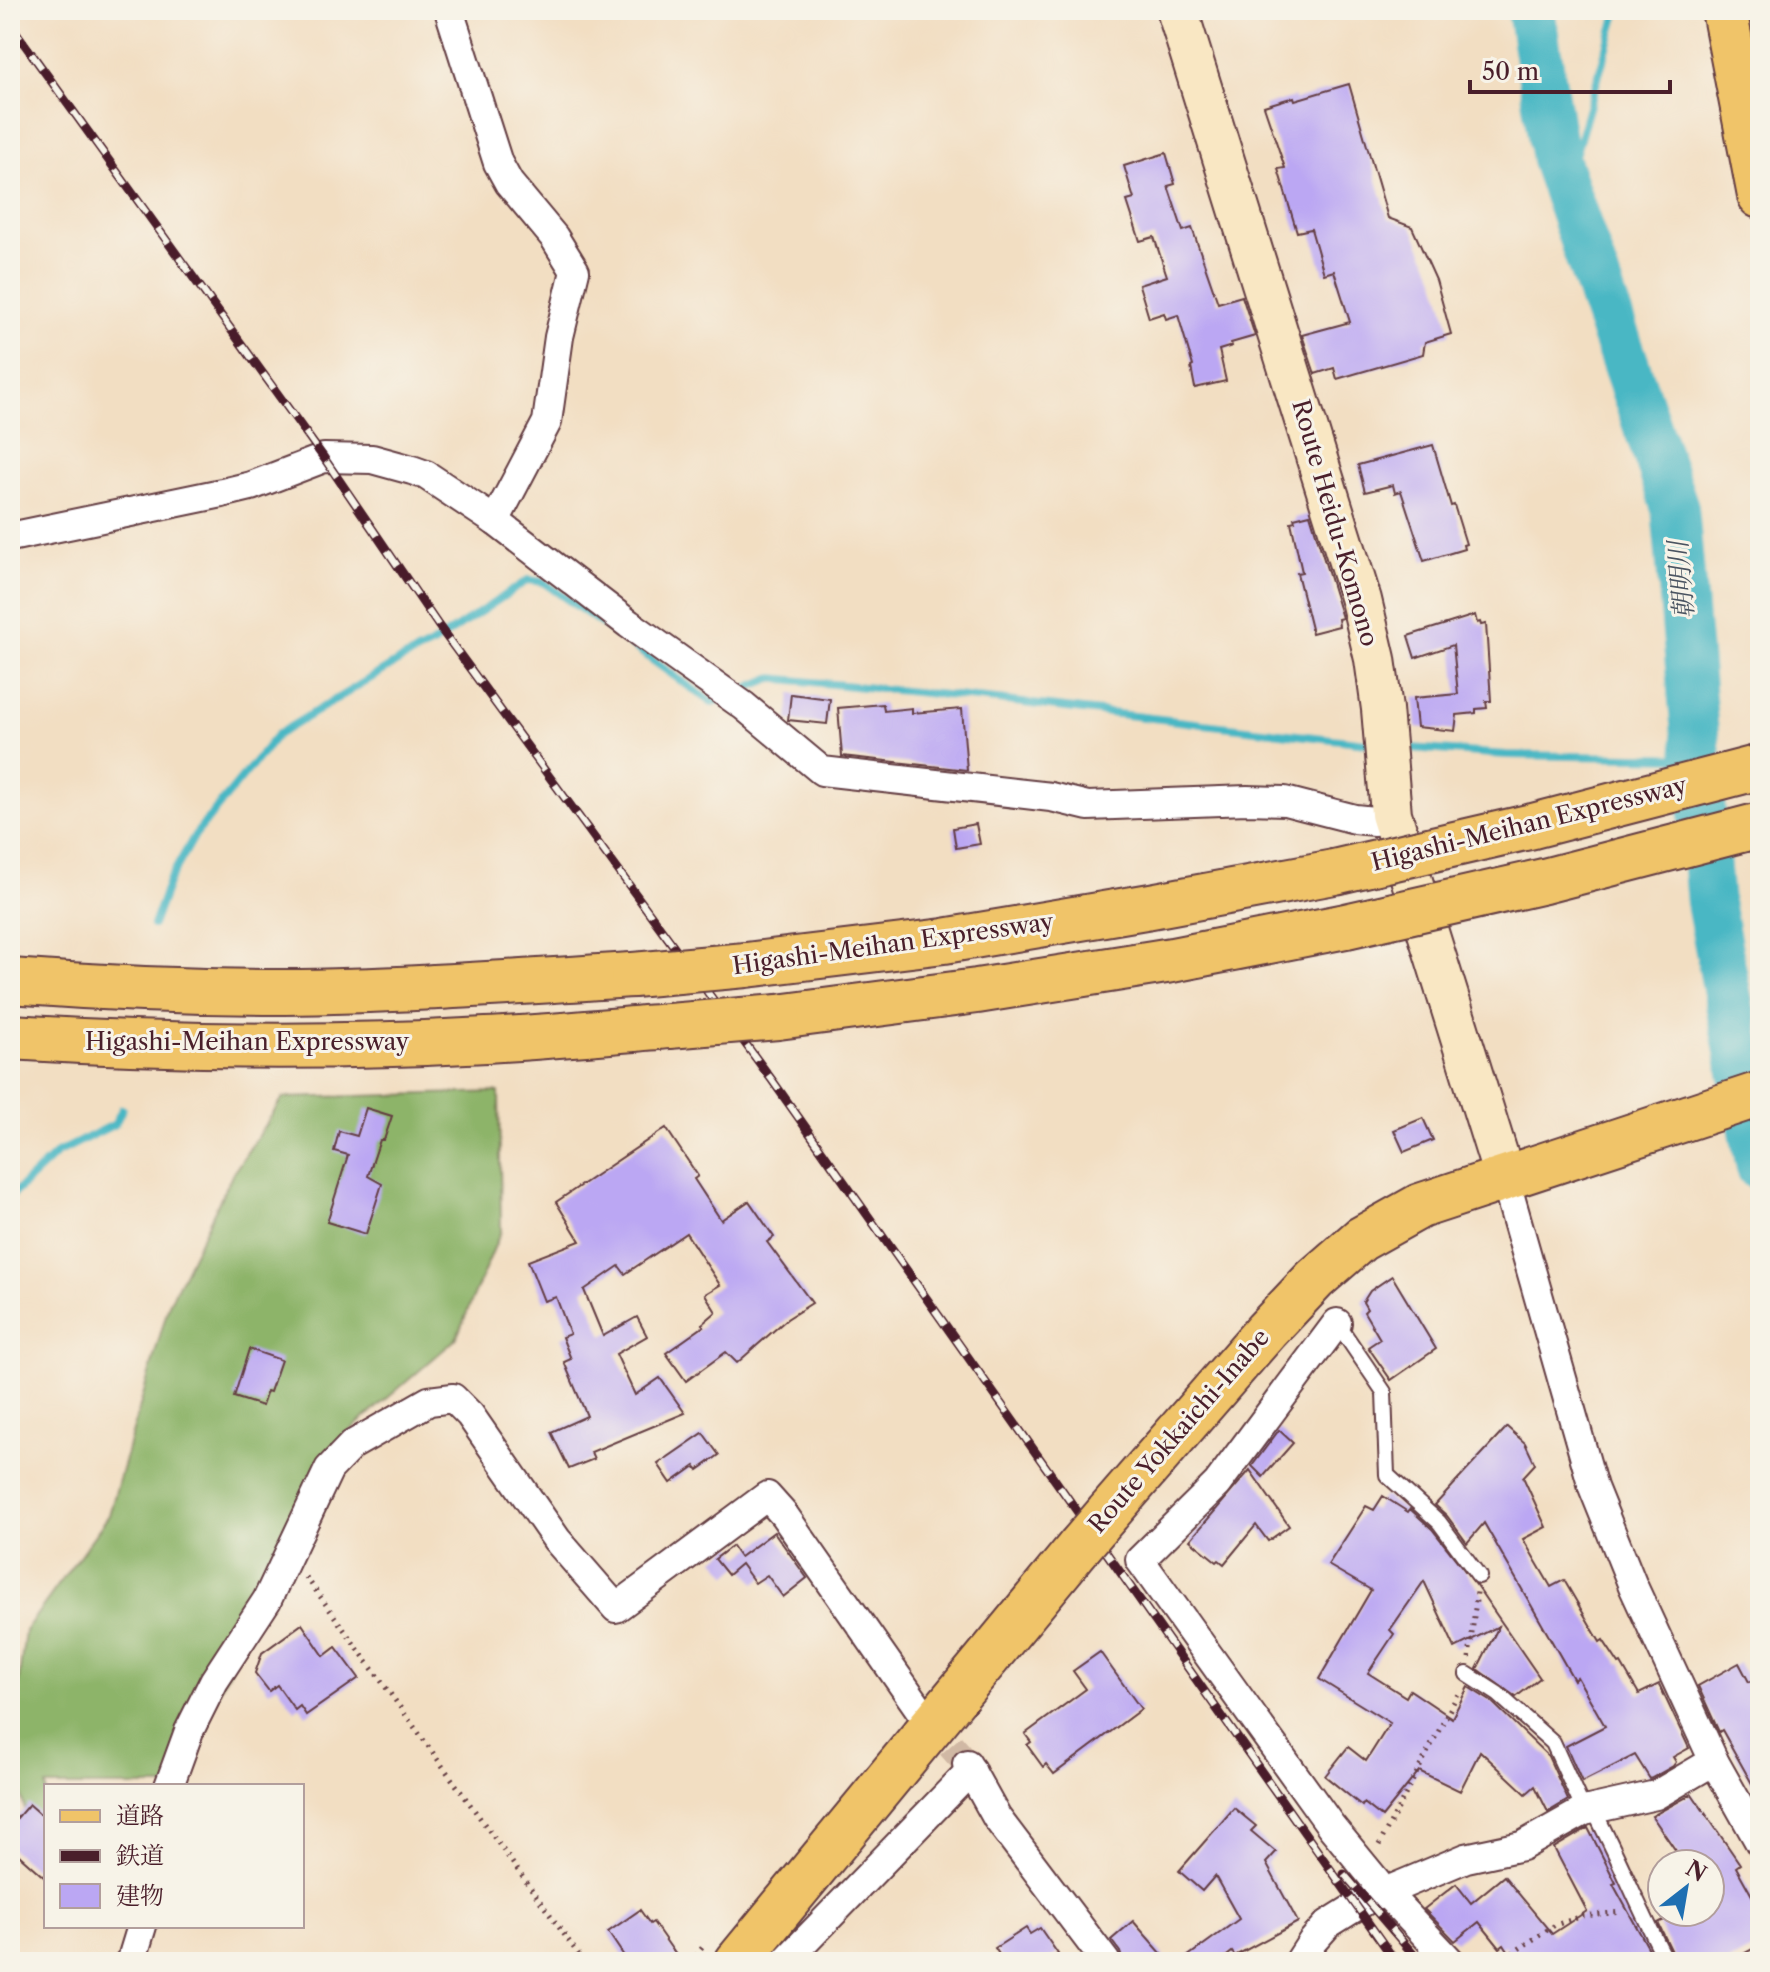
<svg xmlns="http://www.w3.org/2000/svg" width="1770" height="1972" viewBox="0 0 1770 1972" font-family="'Libre Caslon Text','Noto Serif JP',serif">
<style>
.forest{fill:#8db469;stroke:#6c6a4a;stroke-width:2}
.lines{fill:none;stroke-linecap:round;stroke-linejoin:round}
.stream{stroke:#4ab7c4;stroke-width:8}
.river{stroke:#4ab7c4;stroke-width:48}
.building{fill:#bba7f3}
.minor-tunnel{stroke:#d0b8a4;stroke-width:28;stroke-dasharray:28 14;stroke-linecap:butt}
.service-casing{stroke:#633c42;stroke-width:18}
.minor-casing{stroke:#633c42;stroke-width:32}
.secondary-casing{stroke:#633c42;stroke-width:44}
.primary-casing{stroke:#633c42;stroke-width:48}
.motorway-casing{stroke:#633c42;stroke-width:48}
.path{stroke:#633c42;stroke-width:5;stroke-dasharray:2 6;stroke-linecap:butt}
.service{stroke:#fff;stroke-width:14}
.minor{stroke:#fff;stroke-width:28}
.secondary{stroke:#f9e7c3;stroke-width:40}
.primary{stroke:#f0c469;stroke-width:44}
.motorway{stroke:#f0c469;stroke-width:44}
.rail-casing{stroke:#4a1f2b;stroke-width:9}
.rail{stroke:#f7f3e8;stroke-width:6;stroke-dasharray:18;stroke-linecap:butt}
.primary-bridge-casing{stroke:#633c42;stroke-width:48;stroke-linecap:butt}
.motorway-bridge-casing{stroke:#633c42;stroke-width:48;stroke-linecap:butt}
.primary-bridge{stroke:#f0c469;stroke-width:44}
.motorway-bridge{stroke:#f0c469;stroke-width:44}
.labels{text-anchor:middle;stroke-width:6;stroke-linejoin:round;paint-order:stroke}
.street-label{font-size:24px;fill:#4a1f2b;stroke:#f7f3e8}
.water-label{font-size:26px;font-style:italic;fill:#4a5461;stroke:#f7f3e8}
</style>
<rect width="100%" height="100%" fill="#f7f3e8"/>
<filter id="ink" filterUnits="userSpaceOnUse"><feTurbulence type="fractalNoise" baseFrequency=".0125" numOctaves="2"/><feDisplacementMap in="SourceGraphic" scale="16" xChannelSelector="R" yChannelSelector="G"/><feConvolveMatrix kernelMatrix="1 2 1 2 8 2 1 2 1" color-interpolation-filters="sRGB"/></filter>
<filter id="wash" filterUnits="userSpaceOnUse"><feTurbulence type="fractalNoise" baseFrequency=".006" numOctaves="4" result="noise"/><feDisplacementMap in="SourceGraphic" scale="32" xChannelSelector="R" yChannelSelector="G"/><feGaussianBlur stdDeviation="1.8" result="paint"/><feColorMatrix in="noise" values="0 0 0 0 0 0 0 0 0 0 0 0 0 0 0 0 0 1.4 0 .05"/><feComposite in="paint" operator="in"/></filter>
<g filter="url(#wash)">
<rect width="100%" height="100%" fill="#f2dec2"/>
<polygon class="forest" points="499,1092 501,1231 456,1339 339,1440 174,1786 46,1786 46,1840 30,1830 10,1751 25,1631 109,1515 169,1304 232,1175 283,1098"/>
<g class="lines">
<g class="stream">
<polyline points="1565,189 1618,10"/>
<polyline points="735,693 771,678 997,700 1375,744"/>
<polyline points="1397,747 1506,755 1696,758"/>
<polyline points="153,925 169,881 195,835 277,735 399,661 431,645 528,580 543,582 712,703 723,698"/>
<polyline points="10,1197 57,1153 115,1124 122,1109"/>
</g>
<polyline class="river" points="1531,10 1555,159 1675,508 1710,903 1760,1167"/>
</g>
<g id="blocks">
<g class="building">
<polygon points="1349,84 1388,218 1412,227 1436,280 1451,334 1425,342 1423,354 1337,379 1334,368 1315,374 1302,335 1350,322 1334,271 1324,274 1311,229 1297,232 1278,169 1285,168 1264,106 1294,97 1295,100"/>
<polygon points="1166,153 1175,184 1168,186 1183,231 1192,228 1218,303 1242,296 1255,336 1231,343 1232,346 1219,350 1226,381 1195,388 1191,367 1193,366 1178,315 1166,319 1164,313 1149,318 1139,285 1167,276 1154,237 1140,241 1127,201 1134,199 1124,166"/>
<polygon points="1433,445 1451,506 1454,505 1466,544 1463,545 1464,549 1424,561 1401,491 1395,493 1393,485 1365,492 1358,465"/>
<polygon points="1310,514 1342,618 1338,619 1339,626 1312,633 1297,573 1302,572 1291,522 1295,521 1294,518"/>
<polygon points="1475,615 1477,623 1480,622 1481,625 1486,624 1491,701 1486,701 1487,708 1476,709 1476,713 1457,715 1455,731 1417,727 1414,698 1458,694 1453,645 1415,658 1408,636"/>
<polygon points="791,694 830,699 827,724 788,720"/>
<polygon points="883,704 884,711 912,708 912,713 962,709 967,770 842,756 838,708"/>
<polygon points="976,824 980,844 956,848 953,828"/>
<polygon points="366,1108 392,1116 384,1140 380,1140 368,1176 382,1184 366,1234 327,1222 348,1155 334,1151 339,1131 357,1136"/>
<polygon points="1423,1118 1433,1140 1404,1152 1394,1130"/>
<polygon points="666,1128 698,1176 694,1179 721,1220 749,1201 774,1237 767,1242 812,1303 787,1319 737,1363 726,1352 686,1381 666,1353 704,1326 702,1324 716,1312 705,1294 720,1285 686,1233 625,1274 619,1266 584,1290 603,1336 637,1317 647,1336 616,1354 635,1395 660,1378 685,1413 591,1452 594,1459 569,1469 551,1432 587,1416 564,1362 571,1359 562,1337 570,1334 556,1297 544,1301 528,1261 580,1241 556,1202"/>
<polygon points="1392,1276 1436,1349 1391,1380 1368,1347 1380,1339 1364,1312 1367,1309 1363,1302 1370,1291"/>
<polygon points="249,1349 281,1360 270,1392 267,1391 262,1406 234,1397"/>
<polygon points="1507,1427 1525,1443 1535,1464 1523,1477 1546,1527 1523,1539 1551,1587 1564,1580 1600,1642 1603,1640 1619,1664 1621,1663 1639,1694 1659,1684 1689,1748 1673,1757 1676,1762 1673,1766 1650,1779 1635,1755 1582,1782 1566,1746 1605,1726 1577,1677 1574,1680 1484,1523 1467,1543 1447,1516 1435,1505"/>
<polygon points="1279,1430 1293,1443 1263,1477 1252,1466"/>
<polygon points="703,1433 719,1455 698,1470 695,1466 671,1483 658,1464"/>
<polygon points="1250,1470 1289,1526 1268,1541 1256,1525 1224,1564 1219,1560 1217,1562 1190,1540"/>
<polygon points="1383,1496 1408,1512 1410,1509 1432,1529 1476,1585 1540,1678 1516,1697 1477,1669 1499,1626 1455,1648 1424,1581 1390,1630 1394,1634 1368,1673 1406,1697 1410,1690 1452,1718 1468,1687 1492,1702 1548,1756 1568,1800 1548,1812 1535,1786 1526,1794 1480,1751 1460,1791 1419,1771 1382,1817 1364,1803 1362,1806 1325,1776 1348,1747 1366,1761 1390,1723 1319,1679 1371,1590 1328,1565 1366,1506 1374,1510"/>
<polygon points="774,1532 807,1578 783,1597 767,1575 755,1583 741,1564 728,1575 715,1559 732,1546 740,1557"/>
<polygon points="302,1624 324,1656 336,1647 359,1678 306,1715 300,1706 295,1710 277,1685 269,1691 255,1673 262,1653"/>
<polygon points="1100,1652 1141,1709 1054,1774 1046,1764 1043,1767 1027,1745 1031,1742 1025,1734 1086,1689 1073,1671"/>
<polygon points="1739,1663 1749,1682 1754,1680 1760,1691 1760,1798 1722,1730 1719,1732 1698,1686"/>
<polygon points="1692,1794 1740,1864 1736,1867 1760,1910 1760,1945 1729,1962 1677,1962 1658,1923 1680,1912 1710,1912 1710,1864 1685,1864 1652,1816"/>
<polygon points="29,1804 46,1819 46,1879 10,1847 10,1826"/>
<polygon points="1234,1808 1256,1826 1251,1831 1276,1852 1266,1863 1298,1922 1235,1956 1232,1952 1219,1962 1180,1962 1239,1919 1215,1876 1202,1891 1179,1871"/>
<polygon points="1588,1828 1616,1883 1613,1884 1656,1962 1515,1962 1504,1945 1500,1948 1479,1922 1455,1941 1424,1909 1456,1884 1471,1903 1504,1876 1552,1934 1587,1911 1554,1848"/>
<polygon points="640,1910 650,1924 653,1922 681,1962 628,1962 608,1932"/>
<polygon points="1133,1921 1169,1962 1123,1962 1120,1952 1111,1940"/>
<polygon points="1026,1928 1030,1934 1040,1928 1058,1954 1046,1962 1004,1962 995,1948"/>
</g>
</g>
</g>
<g filter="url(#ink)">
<use href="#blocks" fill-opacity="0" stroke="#633c42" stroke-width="2"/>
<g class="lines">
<polyline class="minor-tunnel" points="923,1714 967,1764"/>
<defs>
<g id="service">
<polyline points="1337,1323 1384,1392 1387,1475 1439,1522 1479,1576"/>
<polyline points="1467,1674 1498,1694 1553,1743 1584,1811"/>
<path d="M1593,1809c27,50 47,103 74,153"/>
</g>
<g id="minor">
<polyline points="449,10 498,163 509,183 554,237 575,271 559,337 547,422 495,521"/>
<polyline points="10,537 222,493 251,486 324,458 372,459 412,470 426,475 495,521 629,624 744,706 822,771 1051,797 1088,806 1247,800 1285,801 1355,819 1374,821 1391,814"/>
<polyline points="1505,1179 1593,1487 1633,1586 1714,1761 1760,1843"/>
<polyline points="1337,1323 1217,1484 1140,1560 1331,1826 1386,1893 1451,1962"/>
<polyline points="967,1764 997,1818 1106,1962"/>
<polyline points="169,1786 189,1731 214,1681 267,1600 329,1469 352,1445 429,1401 453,1398 470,1415 557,1540 616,1608 767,1496 784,1515 923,1714"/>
<polyline points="129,1962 131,1962 142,1926"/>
<polyline points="785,1962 971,1770"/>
<polyline points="1299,1962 1312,1942 1328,1924 1368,1899 1466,1858 1522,1846 1584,1811 1656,1795 1714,1761"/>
</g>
<polyline id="secondary" points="1177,10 1361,600 1375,659 1382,709 1391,814 1505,1179"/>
<g id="primary">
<polyline points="1724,10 1760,196"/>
<polyline points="1108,1513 1266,1331 1315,1279 1361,1239 1420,1206 1760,1094"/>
<polyline points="737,1962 1079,1547"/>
</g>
<g id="motorway">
<polyline points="746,965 944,941 1151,906 1334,872"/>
<path d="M10,981c91,7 183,11 275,11 116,-1 232,-10 348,-17"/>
<polyline points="778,1017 977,991 1172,960 1346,926"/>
<path d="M10,1037c158,10 318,12 476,3 61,-3 122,-9 183,-14"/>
</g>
</defs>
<use href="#service" class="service-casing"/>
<use href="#minor" class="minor-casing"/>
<use href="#secondary" class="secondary-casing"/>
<use href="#primary" class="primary-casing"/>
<use href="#motorway" class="motorway-casing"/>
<g class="path">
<polyline points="306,1577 584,1962"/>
<polyline points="1469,1658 1477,1592"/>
<polyline points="1379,1845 1460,1690"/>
<polyline points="691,1962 705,1944"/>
<polyline points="1499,1962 1555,1925 1583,1916 1622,1912"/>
</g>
<use href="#service" class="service"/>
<use href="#minor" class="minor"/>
<use href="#secondary" class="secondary"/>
<use href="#primary" class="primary"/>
<use href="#motorway" class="motorway"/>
<defs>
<g id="rail">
<polyline points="10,24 324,458 438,625 772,1080 1396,1962"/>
<polyline points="1344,1874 1420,1962"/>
</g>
</defs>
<use href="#rail" class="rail-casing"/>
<use href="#rail" class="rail"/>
<defs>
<polyline id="primary-bridge" points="1079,1547 1108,1513"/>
<g id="motorway-bridge">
<polyline points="1334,872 1533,826 1760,767"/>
<polyline points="1346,926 1544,881 1760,825"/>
<polyline points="633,975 746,965"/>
<polyline points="669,1026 778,1017"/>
</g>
</defs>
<use href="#primary-bridge" class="primary-bridge-casing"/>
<use href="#motorway-bridge" class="motorway-bridge-casing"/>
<use href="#primary-bridge" class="primary-bridge"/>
<use href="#motorway-bridge" class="motorway-bridge"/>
</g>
</g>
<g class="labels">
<g class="street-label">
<text transform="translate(1335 523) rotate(74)" y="8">Route Heidu-Komono</text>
<text transform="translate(1529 824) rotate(-14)" y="8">Higashi-Meihan Expressway</text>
<text transform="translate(893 944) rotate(-8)" y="8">Higashi-Meihan Expressway</text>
<text x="247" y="1050">Higashi-Meihan Expressway</text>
<text transform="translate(1179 1431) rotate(-49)" y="8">Route Yokkaichi-Inabe</text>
</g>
<g class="water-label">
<text transform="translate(1681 580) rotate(-95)" y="9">朝明川</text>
</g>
</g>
<rect width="1770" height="1972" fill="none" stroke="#f7f3e8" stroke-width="40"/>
<rect x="44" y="1784" width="260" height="144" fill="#f7f3e8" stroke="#b29e9c" stroke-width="2"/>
<rect x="60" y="1810" width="40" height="12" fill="#f0c469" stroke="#b29e9c" stroke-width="2"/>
<text x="116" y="1824" font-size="24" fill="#4a1f2b">道路</text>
<rect x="60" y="1850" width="40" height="12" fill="#4a1f2b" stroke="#b29e9c" stroke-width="2"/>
<text x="116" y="1864" font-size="24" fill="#4a1f2b">鉄道</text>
<rect x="60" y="1884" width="40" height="24" fill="#bba7f3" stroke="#b29e9c" stroke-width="2"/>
<text x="116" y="1904" font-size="24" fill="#4a1f2b">建物</text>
<g transform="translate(1686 1888) rotate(31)"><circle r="38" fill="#f7f3e8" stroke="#b29e9c" stroke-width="2"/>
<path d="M0-6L14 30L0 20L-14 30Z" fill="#1f6fb2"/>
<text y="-12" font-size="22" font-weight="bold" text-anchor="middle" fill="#4a1f2b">N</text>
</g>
<path d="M1470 80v12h200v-12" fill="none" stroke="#4a1f2b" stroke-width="4"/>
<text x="1482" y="80" font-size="24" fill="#4a1f2b" stroke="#f7f3e8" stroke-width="6" paint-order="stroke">50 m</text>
</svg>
